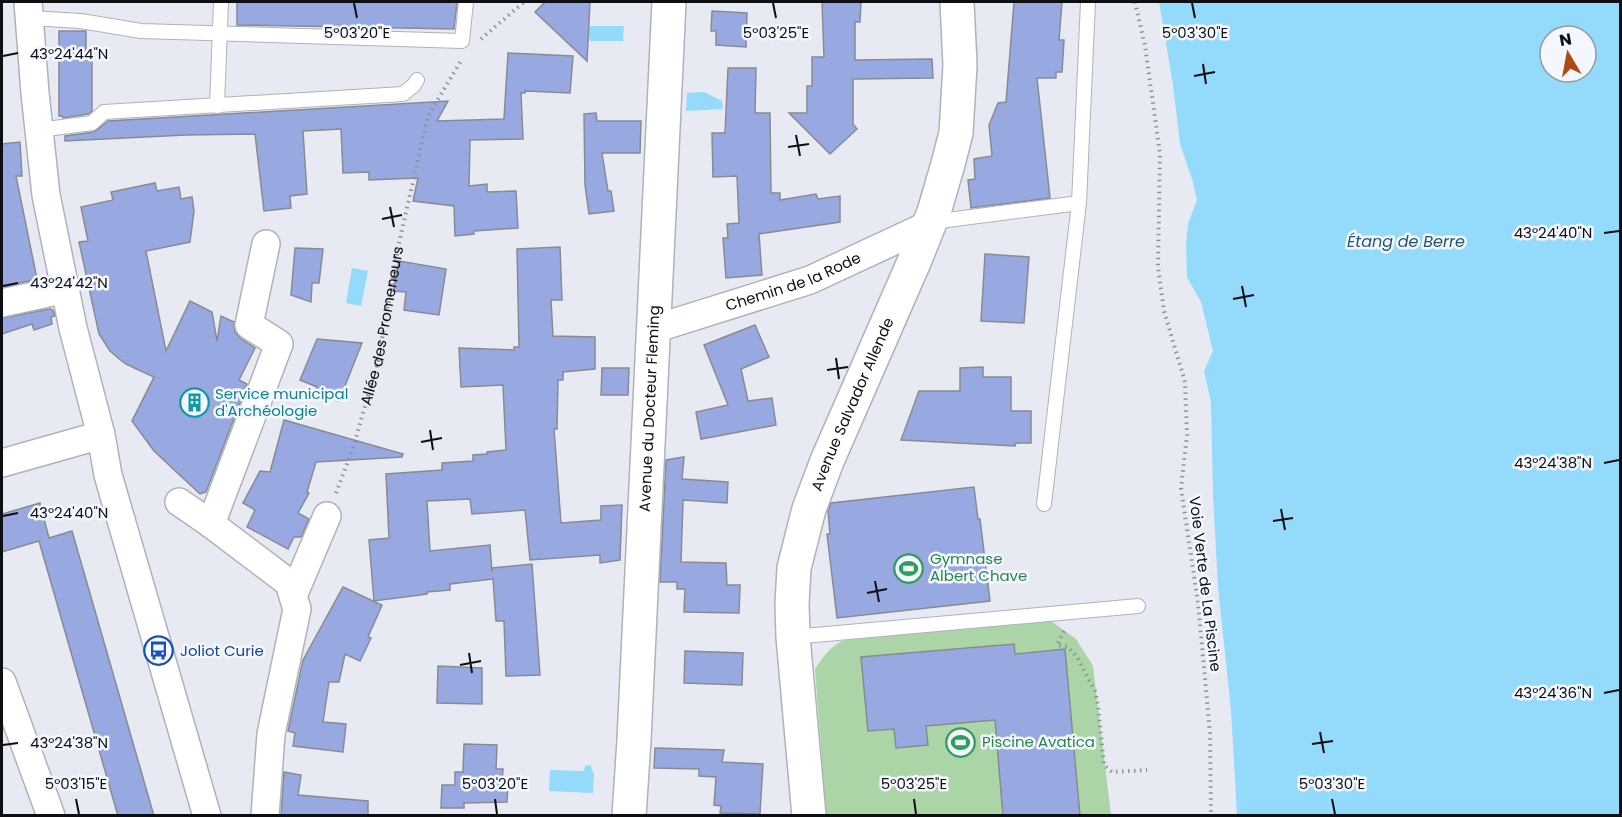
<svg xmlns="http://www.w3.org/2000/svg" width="1622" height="817" viewBox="0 0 1622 817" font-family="Poppins,sans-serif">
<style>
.green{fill:#abd4a7}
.water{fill:#94dafa;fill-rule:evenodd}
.building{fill:#97a9e0;stroke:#888b92;stroke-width:1.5}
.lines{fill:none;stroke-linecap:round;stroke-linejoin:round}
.service-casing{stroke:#afb2ba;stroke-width:16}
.minor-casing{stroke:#afb2ba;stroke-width:30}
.secondary-casing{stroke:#afb2ba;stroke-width:36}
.path{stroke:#909298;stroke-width:4;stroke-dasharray:1.5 4.5;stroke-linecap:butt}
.service{stroke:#fff;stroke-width:14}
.minor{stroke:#fff;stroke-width:27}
.secondary{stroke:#fff;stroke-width:33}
.ticks{fill:none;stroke:#0e0f12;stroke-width:2}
.labels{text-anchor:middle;stroke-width:5;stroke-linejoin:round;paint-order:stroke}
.street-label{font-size:15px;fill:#0e0f12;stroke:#f5f7fe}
.culture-label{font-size:15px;fill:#0d838f;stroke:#f5f7fe;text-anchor:start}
.leisure-label{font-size:15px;fill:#27864d;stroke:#f5f7fe;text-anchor:start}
.transit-label{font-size:15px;fill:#164399;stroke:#f5f7fe;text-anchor:start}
.water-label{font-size:16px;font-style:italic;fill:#1f576d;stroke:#f5f7fe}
.ticks-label{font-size:15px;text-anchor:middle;fill:#0e0f12;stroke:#f5f7fe;stroke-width:5;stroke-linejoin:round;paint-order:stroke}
</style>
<rect width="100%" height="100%" fill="#e7eaf2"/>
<path class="green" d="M1051,621l25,18 17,27 18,149h-285l-11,-146c9,-13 15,-23 30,-29z"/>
<g class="water">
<path d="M1159,2h461v813h-383l-6,-105 -13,-123 -5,-92 -2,-93 -7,-31 9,-20 -12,-49 -14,-25 -1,-32 2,-21 9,-24 -4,-18 -13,-38 -7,-59zM1550,36h36v36h-36z"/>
<polygon points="590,26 624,26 623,41 590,41 590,39 586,38 584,31"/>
<polygon points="704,92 722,101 723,109 686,111 687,93"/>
<polygon points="352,268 368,271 361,306 346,303"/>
<polygon points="591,765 592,771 594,772 593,793 549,791 550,770 584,771 585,766"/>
</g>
<g class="building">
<polygon points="237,2 457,2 454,29 237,25"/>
<polygon points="545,2 590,2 587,61 535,12"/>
<polygon points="822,2 861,2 860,22 855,22 855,60 932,59 933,78 853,79 853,124 857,129 830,154 789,113 807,113 807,86 812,86 812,57 824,57"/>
<polygon points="1014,2 1062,2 1059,40 1064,40 1062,72 1056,72 1056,78 1037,78 1050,198 971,208 968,180 975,179 974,159 992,156 989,125 998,103 1006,102"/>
<polygon points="712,11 747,13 746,47 716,45 716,31 711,31"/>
<polygon points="59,31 86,31 86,53 92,53 92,111 88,114 63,118 62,116 59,116"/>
<polygon points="508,53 573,56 570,93 525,91 525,93 521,93 523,139 470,140 469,186 487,184 487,192 516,191 518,228 474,231 474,234 455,236 454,206 413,201 418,178 369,180 369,172 343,173 341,129 303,131 307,194 290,196 291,208 264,211 255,134 186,135 65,141 65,136 94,132 108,121 448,101 437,121 504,119"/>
<polygon points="728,68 756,68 755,113 770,113 771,193 780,193 780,200 816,194 818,199 840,196 840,222 759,234 762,275 726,278 723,238 728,238 727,224 739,223 737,176 713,177 712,133 725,133"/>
<polygon points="596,113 597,121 641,121 640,153 602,153 608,191 611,191 614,211 589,214 585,185 584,114"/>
<polygon points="20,142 22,176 16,176 37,279 3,287 2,281 2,144"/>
<polygon points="155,183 157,191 179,187 181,199 192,197 194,211 190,242 146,251 166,351 190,301 212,312 217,341 221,316 234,322 235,332 240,338 255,348 239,380 247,384 206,492 200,494 154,451 132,421 154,377 126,364 118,358 110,351 99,334 79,242 88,241 81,207 113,200 111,192"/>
<polygon points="560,247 562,300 551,300 553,336 595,337 595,369 563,372 563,380 558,380 557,429 554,429 561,523 601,520 601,506 622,505 620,560 600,563 600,555 530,560 525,510 472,514 470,499 427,501 430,551 490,545 492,572 492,568 532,564 540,675 506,676 504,621 496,621 493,579 450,584 450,590 427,592 427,594 374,601 369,540 389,538 386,474 442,470 442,463 473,461 473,455 487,454 487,452 506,450 503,385 461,387 459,348 514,350 514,347 519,347 517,249"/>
<polygon points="295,248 323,249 319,283 312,283 311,302 291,295"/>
<polygon points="985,254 1029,257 1024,323 981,321"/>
<polygon points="399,261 446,269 439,315 404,310 406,292 393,291"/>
<polygon points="50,309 53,310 55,316 51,317 52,324 34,330 32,324 2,334 2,318"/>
<polygon points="755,325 769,357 741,369 748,401 772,398 776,425 701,439 696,412 728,405 704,345"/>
<polygon points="317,339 362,343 339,401 315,391 317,387 300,380"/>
<polygon points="983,367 983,377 1011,377 1011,411 1031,411 1031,443 1016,443 1015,446 901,440 919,391 960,391 960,368"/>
<polygon points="602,368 629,368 628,395 601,395"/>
<polygon points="284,420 403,454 402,457 316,462 307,492 309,493 298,513 309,519 301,537 294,537 288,549 247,527 255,510 243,503 260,471 270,472"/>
<polygon points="684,457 682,479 728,482 727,503 683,500 681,562 726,563 727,585 740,585 739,613 684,612 685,589 677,589 677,582 660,582 666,460"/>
<polygon points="974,487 978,519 980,519 990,601 837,618 827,534 830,534 828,511 831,503"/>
<polygon points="40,503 49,538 72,531 154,816 118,816 39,541 2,552 2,514"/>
<polygon points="343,587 382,605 368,637 371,638 360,661 345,654 339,682 329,682 323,722 346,724 343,752 293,746 295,733 288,731 303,660"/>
<polygon points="1014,644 1015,654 1065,649 1080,816 1003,816 995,720 926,726 928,745 896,748 894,729 868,731 861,657"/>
<polygon points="685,651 743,653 742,685 684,683"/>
<polygon points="438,666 482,668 482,704 437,703"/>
<polygon points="464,744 497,745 496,769 503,769 502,783 508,784 507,802 464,803 464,808 441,808 442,785 455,785 455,772 463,772"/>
<polygon points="655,748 724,750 722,762 763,764 760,814 720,813 721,806 714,805 716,777 699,776 699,769 654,768"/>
<polygon points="284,772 301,775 298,795 368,801 368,816 281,816"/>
</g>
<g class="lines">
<defs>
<g id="service">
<polyline points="29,18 81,21 141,31 462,41 466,2"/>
<polyline points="217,106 221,2"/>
<polyline points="39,130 92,123 104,112 403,94 414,85 417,80"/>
<polyline points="932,222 1079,203"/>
<polyline points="1044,504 1079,203 1088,2"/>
<polyline points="793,637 1138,606"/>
</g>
<g id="minor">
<polyline points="28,2 35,93 46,195 73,328 101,435 108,475 207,816"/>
<polyline points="2,303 66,289"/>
<path id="s2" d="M654,329l156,-49 118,-55"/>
<polyline points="2,463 101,435"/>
<polyline points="179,502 211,524 289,583 297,609 271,734 265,816"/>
<polyline points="211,524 279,344 249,325 266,244"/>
<polyline points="293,596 327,516"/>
<polyline points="2,682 51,816"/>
</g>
<g id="secondary">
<path id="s3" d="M629,816l5,-76 35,-738"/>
<path id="s4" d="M809,816l-16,-179 -1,-33 2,-36 15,-59 18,-48 87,-199 20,-50 14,-48 8,-31 4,-68 -3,-63"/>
</g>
</defs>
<use href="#service" class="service-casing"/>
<use href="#minor" class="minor-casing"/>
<use href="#secondary" class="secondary-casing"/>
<g class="path">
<polyline points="1135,2 1145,46 1160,154 1158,267 1164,311 1185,382 1187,435 1181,488 1198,603 1210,733 1211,816"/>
<polyline points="481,39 524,2"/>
<path id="s1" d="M336,493l17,-45 25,-87 21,-118 29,-127 34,-57"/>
<polyline points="1064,631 1057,645 1068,647 1077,657 1095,691 1098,705 1104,765 1112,772 1147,770"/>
</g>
<use href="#service" class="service"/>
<use href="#minor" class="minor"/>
<use href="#secondary" class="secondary"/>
</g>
<path class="ticks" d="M354,3l3,15M773,3l3,15M1192,3l3,15M3,56l15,-3M1203,64l3,20M1194,76l21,-4M796,135l4,21M788,147l21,-3M390,207l4,20M382,219l20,-4M1604,233l15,-2M3,286l15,-3M1242,286l4,21M1233,299l21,-4M836,358l3,21M827,370l21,-3M430,430l3,20M421,442l21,-4M1604,463l15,-3M1281,509l4,21M3,516l15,-3M1273,521l20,-3M875,581l4,21M867,593l20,-4M469,653l3,20M460,665l21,-4M1604,693l15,-3M1320,732l4,21M1312,744l21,-3M3,745l15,-2M76,799l3,15M495,799l2,15M914,799l2,15M1332,799l3,15"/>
<defs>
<symbol id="building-ring" viewBox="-11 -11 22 22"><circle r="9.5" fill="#f5f7fe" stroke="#0f9aa8" stroke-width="1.5"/><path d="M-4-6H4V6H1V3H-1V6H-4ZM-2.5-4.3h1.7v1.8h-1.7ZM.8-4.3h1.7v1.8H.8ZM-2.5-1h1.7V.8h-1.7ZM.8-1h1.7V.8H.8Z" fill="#0f9aa8"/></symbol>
<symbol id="stadium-ring" viewBox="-11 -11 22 22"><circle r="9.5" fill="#f5f7fe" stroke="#2e9e5b" stroke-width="1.5"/><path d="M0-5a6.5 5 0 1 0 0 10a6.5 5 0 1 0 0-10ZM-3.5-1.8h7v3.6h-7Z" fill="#2e9e5b"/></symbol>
<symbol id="bus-ring" viewBox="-11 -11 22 22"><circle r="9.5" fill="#f5f7fe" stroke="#1a4fb4" stroke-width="1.5"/><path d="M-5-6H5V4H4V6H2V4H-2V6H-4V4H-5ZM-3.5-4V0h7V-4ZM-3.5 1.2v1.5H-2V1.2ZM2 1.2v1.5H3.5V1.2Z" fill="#1a4fb4"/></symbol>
</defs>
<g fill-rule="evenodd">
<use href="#building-ring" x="178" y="386" width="33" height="33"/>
<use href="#stadium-ring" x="892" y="552" width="33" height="33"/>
<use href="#bus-ring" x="142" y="634" width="33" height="33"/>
<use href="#stadium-ring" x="944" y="726" width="33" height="33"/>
</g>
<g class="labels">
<g class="street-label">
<text dy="5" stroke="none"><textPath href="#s2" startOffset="147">Chemin de la Rode</textPath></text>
<text dy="5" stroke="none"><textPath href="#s1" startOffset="174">Allée des Promeneurs</textPath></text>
<text dy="5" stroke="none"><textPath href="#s4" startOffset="423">Avenue Salvador Allende</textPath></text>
<text dy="5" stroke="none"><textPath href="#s3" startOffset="408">Avenue du Docteur Fleming</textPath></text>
<text transform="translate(1205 584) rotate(83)" y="5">Voie Verte de La Piscine</text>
</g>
<g class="culture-label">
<text x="215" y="399">Service municipal<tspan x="215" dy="17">d'Archéologie</tspan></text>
</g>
<g class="leisure-label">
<text x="930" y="564">Gymnase<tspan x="930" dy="17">Albert Chave</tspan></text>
<text x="982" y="747">Piscine Avatica</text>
</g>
<g class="transit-label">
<text x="180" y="656">Joliot Curie</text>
</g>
<g class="water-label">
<text x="1406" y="247">Étang de Berre</text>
</g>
</g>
<g class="ticks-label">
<text x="357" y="38">5°03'20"E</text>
<text x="776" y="38">5°03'25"E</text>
<text x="1195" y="38">5°03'30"E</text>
<text x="69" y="59">43°24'44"N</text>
<text x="1553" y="238">43°24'40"N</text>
<text x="69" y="288">43°24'42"N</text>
<text x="1553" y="468">43°24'38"N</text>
<text x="69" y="518">43°24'40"N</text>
<text x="1553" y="698">43°24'36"N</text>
<text x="69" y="748">43°24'38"N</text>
<text x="76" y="789">5°03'15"E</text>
<text x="495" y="789">5°03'20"E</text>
<text x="914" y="789">5°03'25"E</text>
<text x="1332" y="789">5°03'30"E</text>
</g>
<rect width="1622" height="817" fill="none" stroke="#0e0f12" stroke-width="6"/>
<g transform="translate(1568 54) rotate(350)"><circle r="28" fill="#f5f7fe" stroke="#999aa0" stroke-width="1.5"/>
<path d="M0-4.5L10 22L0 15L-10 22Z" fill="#ae4b14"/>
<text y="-9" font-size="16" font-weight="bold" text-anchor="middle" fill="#0e0f12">N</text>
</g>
</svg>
